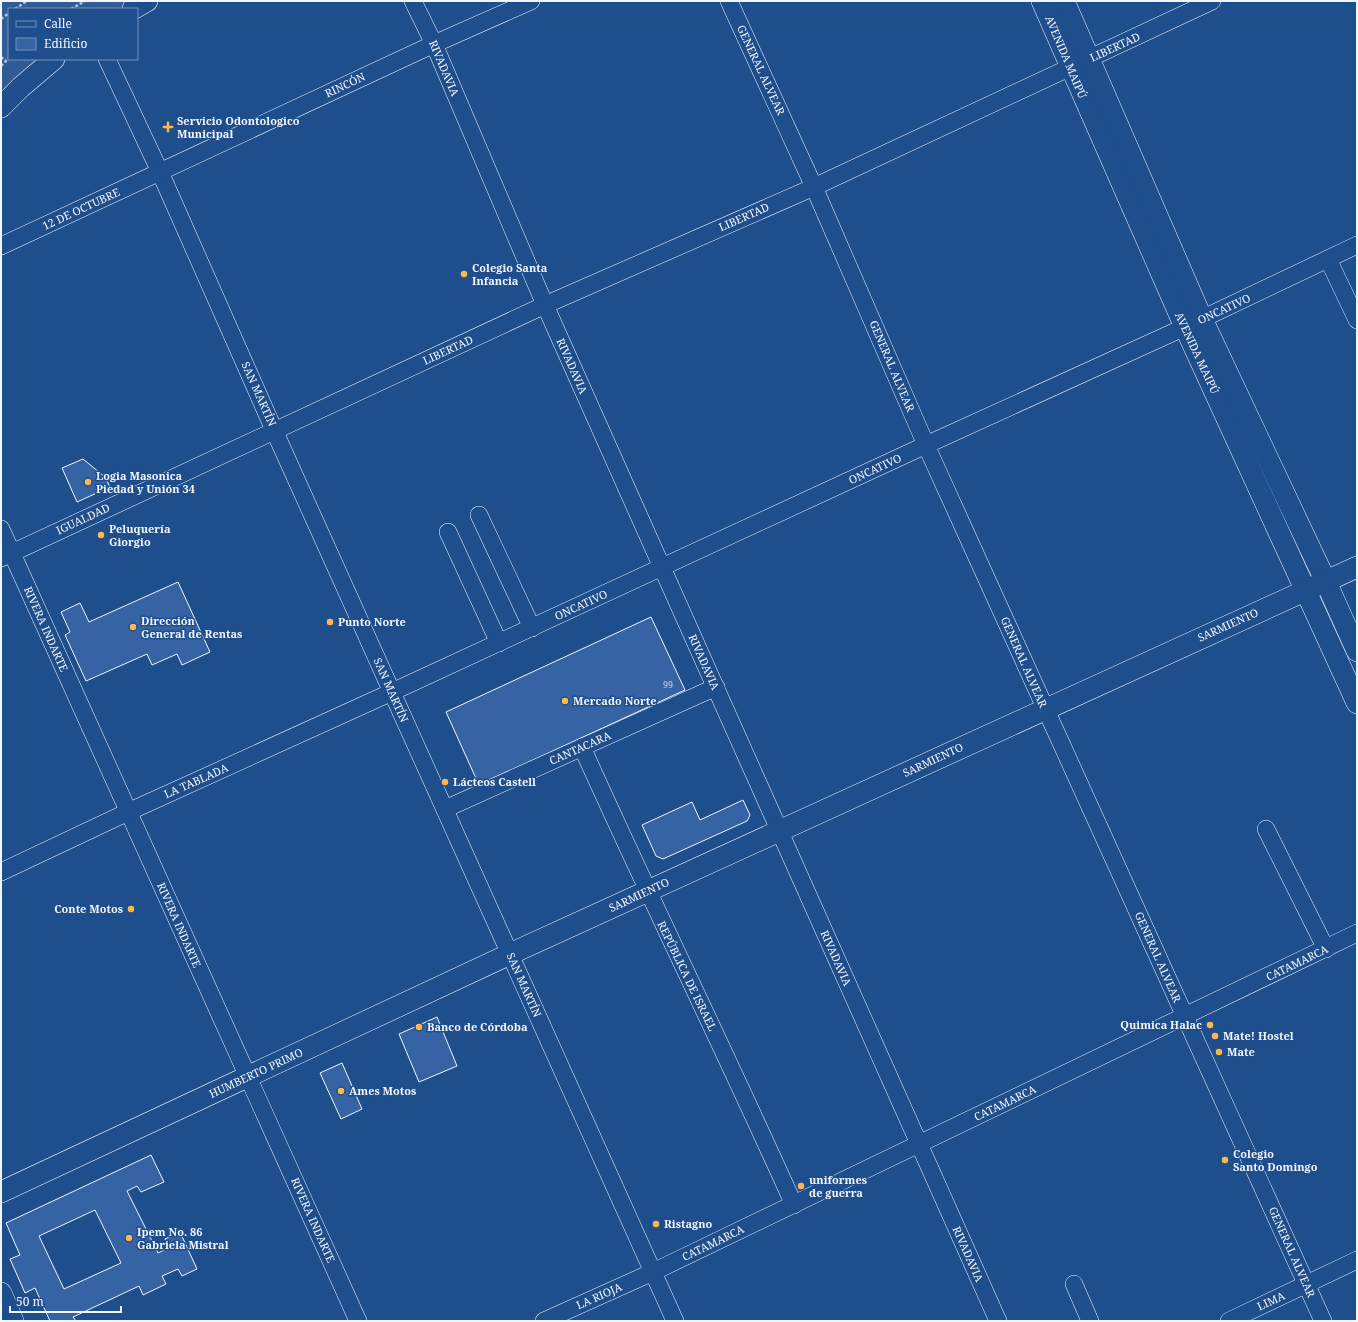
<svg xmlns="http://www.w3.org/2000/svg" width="1358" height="1322" viewBox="0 0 1358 1322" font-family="'Noto Serif',serif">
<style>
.built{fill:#305b95;stroke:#a8bbd7}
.building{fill:#3563a3;stroke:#f2f6ff;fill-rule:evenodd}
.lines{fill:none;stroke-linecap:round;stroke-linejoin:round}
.minor-casing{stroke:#f2f6ff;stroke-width:18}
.major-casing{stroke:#f2f6ff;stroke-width:22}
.path{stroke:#b3c4dc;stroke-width:2.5;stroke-dasharray:3 2;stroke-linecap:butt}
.minor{stroke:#1f4e8c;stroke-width:17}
.major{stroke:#1f4e8c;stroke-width:21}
.poi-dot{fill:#ffb74d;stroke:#1f4e8c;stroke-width:1.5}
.labels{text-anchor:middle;stroke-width:3;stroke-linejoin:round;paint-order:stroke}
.number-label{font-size:9px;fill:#c3d1e8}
.street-label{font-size:11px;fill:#f2f6ff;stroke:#1f4e8c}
.poi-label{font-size:11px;font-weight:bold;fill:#f2f6ff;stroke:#1f4e8c;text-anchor:start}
</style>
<rect width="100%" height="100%" fill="#1f4e8c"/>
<polygon class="built" points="1,1 147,1 133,9 9,9 9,59 54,59 1,107"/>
<g class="building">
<polygon points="83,459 105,477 110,487 77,502 62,468"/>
<polygon points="178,582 210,652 182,665 177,654 152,665 147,654 86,681 65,635 70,632 61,612 80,603 89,622"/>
<polygon points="651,617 685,690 479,785 446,712"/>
<polygon points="743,800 750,815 747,821 663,859 656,856 642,825 692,802 700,820"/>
<polygon points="437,1017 457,1066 419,1082 399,1034"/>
<polygon points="342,1063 362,1109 341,1119 320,1073"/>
<path d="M151,1155l13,27 -23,10 -4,-6 -10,5 31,62 10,-5 -3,-9 15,-7 17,37 -15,7 -4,-7 -16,7 4,8 -23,11 -4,-9 -66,31 3,4h-26l-15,-33 -10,5 -15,-34 10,-4 -14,-32zM95,1210l26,53 -57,26 -25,-53z"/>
</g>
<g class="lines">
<defs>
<g id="minor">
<polyline points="413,1 434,44 545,305 998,1321"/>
<polyline points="729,1 814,187 926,445 1323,1321"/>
<polyline points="107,59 160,172 274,430 675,1321"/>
<polyline points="1,246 434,44 531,1"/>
<polyline points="1328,259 1357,320"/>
<polyline points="479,515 532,628"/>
<polyline points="1,529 358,1321"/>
<polyline points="448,532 499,643"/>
<polyline points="1,558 545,305 814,187 1212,1"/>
<path d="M582,747c69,154 143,304 212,458"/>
<polyline points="445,809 716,687"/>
<polyline points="1266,829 1326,949"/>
<polyline points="1,872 128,812 392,692 926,445 1185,327 1357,245"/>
<polyline points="1074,1284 1090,1321"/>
<polyline points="544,1321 653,1272 1357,933"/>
<polyline points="1229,1321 1357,1260"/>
</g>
<g id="major">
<polyline points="1042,1 1185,327 1357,703"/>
<polyline points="1064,1 1202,319 1326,582 1357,651"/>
<polyline points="133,9 147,1"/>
<polyline points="1,107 21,87 54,59"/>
<polyline points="1,1192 510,954 1357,567"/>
<polyline points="1,1293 13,1321"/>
</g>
</defs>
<use href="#minor" class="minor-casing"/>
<use href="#major" class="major-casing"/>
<g class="path">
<polyline points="15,9 27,1"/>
<polyline points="71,9 85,1"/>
<polyline points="1,19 9,13"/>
<polyline points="1,57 6,61"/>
<polyline points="1,66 9,58"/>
</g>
<use href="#minor" class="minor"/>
<use href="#major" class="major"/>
</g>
<g class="poi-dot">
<path d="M166 121h4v4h4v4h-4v4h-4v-4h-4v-4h4z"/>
<circle cx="464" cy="274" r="4"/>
<circle cx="88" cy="482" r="4"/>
<circle cx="101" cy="535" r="4"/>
<circle cx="330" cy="622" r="4"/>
<circle cx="133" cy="627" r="4"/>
<circle cx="565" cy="701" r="4"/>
<circle cx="445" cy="782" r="4"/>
<circle cx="131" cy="909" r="4"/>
<circle cx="1210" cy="1025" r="4"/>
<circle cx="419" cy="1027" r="4"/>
<circle cx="1215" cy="1036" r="4"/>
<circle cx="1219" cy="1052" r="4"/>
<circle cx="341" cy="1091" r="4"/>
<circle cx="1225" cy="1160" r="4"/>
<circle cx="801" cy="1186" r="4"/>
<circle cx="656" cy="1224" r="4"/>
<circle cx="129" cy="1238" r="4"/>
</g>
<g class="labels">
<g class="number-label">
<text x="668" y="688">99</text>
</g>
<g class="street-label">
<text transform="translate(1115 47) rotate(-25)" y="4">LIBERTAD</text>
<text transform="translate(1066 57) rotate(67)" y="4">AVENIDA MAIPÚ</text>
<text transform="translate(444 68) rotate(67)" y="4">RIVADAVIA</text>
<text transform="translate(761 70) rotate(65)" y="4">GENERAL ALVEAR</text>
<text transform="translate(345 85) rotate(-25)" y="4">RINCÓN</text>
<text transform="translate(81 209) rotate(-25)" y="4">12 DE OCTUBRE</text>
<text transform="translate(744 217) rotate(-24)" y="4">LIBERTAD</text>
<text transform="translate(1224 309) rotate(-25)" y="4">ONCATIVO</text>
<text transform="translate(448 350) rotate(-25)" y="4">LIBERTAD</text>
<text transform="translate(1197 353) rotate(65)" y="4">AVENIDA MAIPÚ</text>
<text transform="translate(572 366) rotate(66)" y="4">RIVADAVIA</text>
<text transform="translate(892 366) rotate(67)" y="4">GENERAL ALVEAR</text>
<text transform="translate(259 394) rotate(66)" y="4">SAN MARTÍN</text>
<text transform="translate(875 469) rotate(-25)" y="4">ONCATIVO</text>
<text transform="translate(83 519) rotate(-25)" y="4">IGUALDAD</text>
<text transform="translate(581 605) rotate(-25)" y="4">ONCATIVO</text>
<text transform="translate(1228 625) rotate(-24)" y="4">SARMIENTO</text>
<text transform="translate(46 629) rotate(66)" y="4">RIVERA INDARTE</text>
<text transform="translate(704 662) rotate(66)" y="4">RIVADAVIA</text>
<text transform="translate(1024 662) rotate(66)" y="4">GENERAL ALVEAR</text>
<text transform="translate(391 690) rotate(66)" y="4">SAN MARTÍN</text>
<text transform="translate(580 748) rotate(-24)" y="4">CANTACARA</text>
<text transform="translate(933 760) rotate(-25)" y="4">SARMIENTO</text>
<text transform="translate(196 781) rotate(-24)" y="4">LA TABLADA</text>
<text transform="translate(639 895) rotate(-25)" y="4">SARMIENTO</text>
<text transform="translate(179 925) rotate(66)" y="4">RIVERA INDARTE</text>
<text transform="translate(1158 957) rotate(66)" y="4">GENERAL ALVEAR</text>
<text transform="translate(836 958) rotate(66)" y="4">RIVADAVIA</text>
<text transform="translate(1297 963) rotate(-26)" y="4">CATAMARCA</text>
<text transform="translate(687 976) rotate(64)" y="4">REPÚBLICA DE ISRAEL</text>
<text transform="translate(524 985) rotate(66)" y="4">SAN MARTÍN</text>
<text transform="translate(256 1073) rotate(-25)" y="4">HUMBERTO PRIMO</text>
<text transform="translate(1005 1103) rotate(-26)" y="4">CATAMARCA</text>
<text transform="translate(313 1220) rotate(66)" y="4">RIVERA INDARTE</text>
<text transform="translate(713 1243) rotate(-26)" y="4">CATAMARCA</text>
<text transform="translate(1292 1252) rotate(66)" y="4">GENERAL ALVEAR</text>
<text transform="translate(968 1254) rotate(66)" y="4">RIVADAVIA</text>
<text transform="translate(599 1296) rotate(-24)" y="4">LA RIOJA</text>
<text transform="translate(1271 1301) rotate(-25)" y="4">LIMA</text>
</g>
<g class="poi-label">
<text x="177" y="125">Servicio Odontologico<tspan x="177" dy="13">Municipal</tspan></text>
<text x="472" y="272">Colegio Santa<tspan x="472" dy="13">Infancia</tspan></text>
<text x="96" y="480">Logia Masonica<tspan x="96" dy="13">Piedad y Unión 34</tspan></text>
<text x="109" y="533">Peluquería<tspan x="109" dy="13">Giorgio</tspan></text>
<text x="141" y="625">Dirección<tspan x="141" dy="13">General de Rentas</tspan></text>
<text x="338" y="626">Punto Norte</text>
<text x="573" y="705">Mercado Norte</text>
<text x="453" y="786">Lácteos Castell</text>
<text x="123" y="913" text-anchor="end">Conte Motos</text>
<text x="1202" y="1029" text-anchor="end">Quimica Halac</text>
<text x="427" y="1031">Banco de Córdoba</text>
<text x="1223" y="1040">Mate! Hostel</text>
<text x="1227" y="1056">Mate</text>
<text x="349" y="1095">Ames Motos</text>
<text x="1233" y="1158">Colegio<tspan x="1233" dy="13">Santo Domingo</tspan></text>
<text x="809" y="1184">uniformes<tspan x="809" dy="13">de guerra</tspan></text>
<text x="664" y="1228">Ristagno</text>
<text x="137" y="1236">Ipem No. 86<tspan x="137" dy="13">Gabriela Mistral</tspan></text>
</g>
</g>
<rect width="1358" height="1322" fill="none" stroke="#f2f6ff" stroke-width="4"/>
<rect x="8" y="8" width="130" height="52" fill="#1f4e8c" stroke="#7391ba"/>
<rect x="16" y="21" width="20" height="6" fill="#1f4e8c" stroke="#7391ba"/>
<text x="44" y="28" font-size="12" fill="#f2f6ff">Calle</text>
<rect x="16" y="38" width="20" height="12" fill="#3563a3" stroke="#7391ba"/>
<text x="44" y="48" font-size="12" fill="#f2f6ff">Edificio</text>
<path d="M10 1306v6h111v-6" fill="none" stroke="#f2f6ff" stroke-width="2"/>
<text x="16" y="1306" font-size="12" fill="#f2f6ff" stroke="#1f4e8c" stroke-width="3" paint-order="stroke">50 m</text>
</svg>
